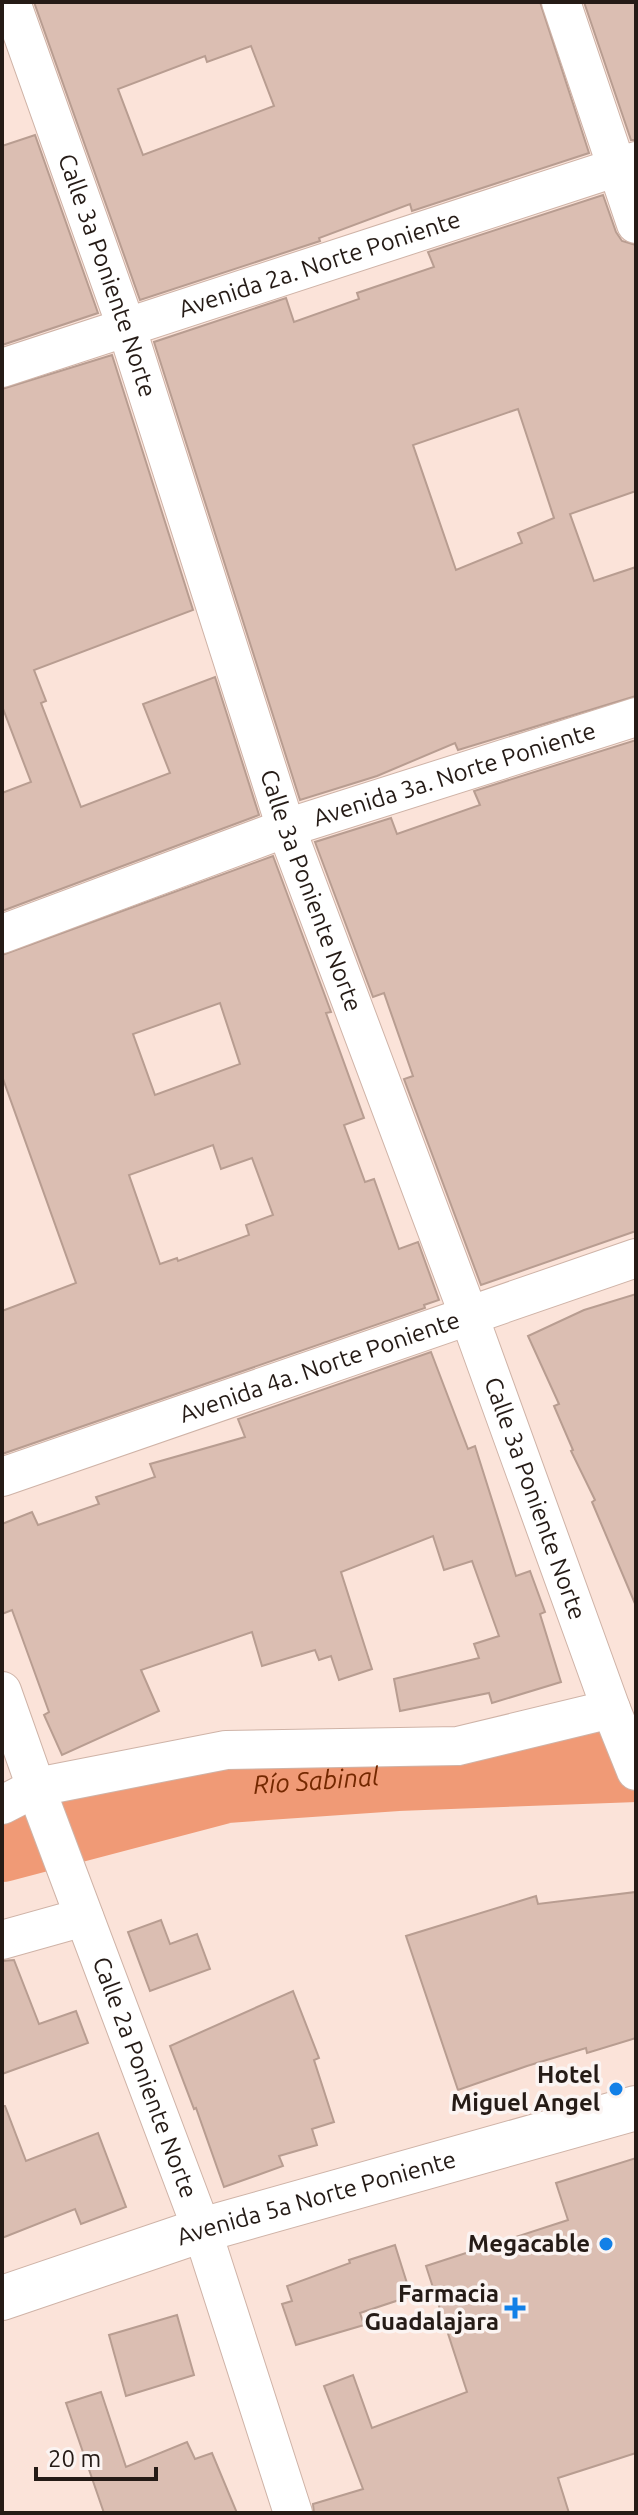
<svg xmlns="http://www.w3.org/2000/svg" width="638" height="2515" viewBox="0 0 638 2515" font-family="Ubuntu,sans-serif">
<style>
.lines{fill:none;stroke-linecap:round;stroke-linejoin:round}
.river{stroke:#f09a76;stroke-width:72}
.building{fill:#dbbeb2;stroke:#b89d91;stroke-width:2;fill-rule:evenodd}
.minor-casing{stroke:#cfb3a7;stroke-width:40}
.major-casing{stroke:#cfb3a7;stroke-width:46}
.minor{stroke:#fff;stroke-width:38}
.major{stroke:#fff;stroke-width:44}
.poi-dot{fill:#1280e7;stroke:#fbf4f2;stroke-width:3}
.labels{text-anchor:middle;stroke-width:7;stroke-linejoin:round;paint-order:stroke}
.street-label{font-size:24px;fill:#251b16;stroke:#fbf4f2}
.poi-label{font-size:24px;font-weight:bold;fill:#251b16;stroke:#fbf4f2;text-anchor:end}
.water-label{font-size:26px;font-style:italic;fill:#742800;stroke:#fbf4f2}
</style>
<rect width="100%" height="100%" fill="#fbe3d9"/>
<g class="lines">
<path class="river" id="s1" d="M2,1846l224,-59 171,-12 239,-9"/>
</g>
<g class="building">
<path d="M34,2h506l49,151 -177,58 -2,-7 -91,34 1,3 -180,59zM251,46l23,60 -131,49 -25,-66 87,-33 2,6z"/>
<polygon points="584,2 636,2 636,140 631,140"/>
<polygon points="35,135 98,313 2,345 2,146"/>
<path d="M603,195l13,37 6,9 14,4v246l-66,23 24,67 42,-14v129l-178,54 -3,-7 -78,33 -77,24 -146,-458 132,-44 8,24 65,-23 -2,-6 77,-26 -6,-15zM518,409l36,109 -36,15 4,10 -66,27 -43,-125z"/>
<polygon points="112,355 193,610 34,670 46,701 41,703 81,807 170,773 143,704 215,677 259,815 2,911 2,793 31,782 2,706 2,389"/>
<polygon points="636,740 636,1231 481,1285 404,1079 413,1076 384,993 373,997 315,842 391,818 397,834 480,805 474,791"/>
<path d="M273,856l58,156 -5,1 38,105 -20,7 21,57 9,-3 25,70 19,-7 21,58 -15,5 1,3 -423,146v-143l74,-28 -74,-207v-121zM220,1003l20,61 -85,31 -22,-61zM213,1145l8,24 31,-11 21,57 -27,10 3,10 -71,26 -1,-3 -17,6 -31,-89z"/>
<polygon points="636,1294 636,1606 592,1502 595,1500 571,1451 573,1450 554,1406 559,1404 528,1336 584,1310"/>
<polygon points="431,1352 468,1449 475,1446 516,1576 530,1571 545,1612 540,1614 561,1682 492,1703 489,1693 400,1711 394,1679 479,1658 474,1644 499,1636 472,1561 444,1570 433,1536 341,1572 372,1669 339,1680 331,1656 319,1660 315,1650 262,1666 252,1632 141,1670 159,1711 62,1755 44,1715 49,1712 12,1610 2,1614 2,1524 32,1512 38,1525 99,1504 96,1497 155,1477 150,1464 245,1437 238,1419"/>
<polygon points="636,1892 636,2038 587,2053 586,2048 527,2066 458,2090 406,1936 536,1896 538,1904"/>
<polygon points="161,1920 170,1944 197,1934 210,1969 150,1991 128,1932"/>
<polygon points="14,1960 39,2024 76,2011 88,2043 2,2074 2,1961"/>
<polygon points="293,1991 319,2058 314,2060 334,2122 312,2129 317,2145 279,2156 283,2166 224,2187 196,2108 194,2109 170,2046"/>
<polygon points="2,2106 5,2106 26,2161 98,2133 126,2207 81,2224 75,2209 2,2238"/>
<polygon points="636,2158 636,2453 558,2478 569,2513 314,2513 313,2504 363,2489 324,2386 353,2375 372,2428 467,2392 426,2266 568,2220 556,2183"/>
<polygon points="395,2245 411,2296 360,2313 364,2325 296,2345 282,2304 292,2301 287,2286 350,2263 349,2260"/>
<polygon points="177,2315 194,2375 126,2396 109,2335"/>
<polygon points="101,2392 126,2467 187,2442 195,2459 212,2453 237,2513 104,2513 66,2403"/>
</g>
<g class="lines">
<defs>
<g id="minor">
<path id="s2" d="M11,2l115,324 160,502 183,488 142,393 25,62"/>
<polyline points="561,2 636,224"/>
<path id="s3" d="M2,368l634,-207"/>
<path id="s4" d="M2,934l284,-106 350,-111"/>
<path id="s5" d="M2,1477l634,-219"/>
<path id="s6" d="M2,1691l42,119 158,420 91,283"/>
<polyline points="2,1805 37,1787 226,1750 458,1746 611,1709"/>
<polyline points="2,1940 84,1917"/>
</g>
<g id="major">
<path id="s7" d="M2,2298l200,-68 434,-122"/>
</g>
</defs>
<use href="#minor" class="minor-casing"/>
<use href="#major" class="major-casing"/>
<use href="#minor" class="minor"/>
<use href="#major" class="major"/>
</g>
<g class="poi-dot">
<circle cx="616" cy="2089" r="8"/>
<circle cx="606" cy="2244" r="8"/>
<path d="M511 2296h8v8h8v8h-8v8h-8v-8h-8v-8h8z"/>
</g>
<g class="labels">
<g class="street-label">
<text dy="8" stroke="none"><textPath href="#s3" startOffset="334">Avenida 2a. Norte Poniente</textPath></text>
<text dy="8" stroke="none"><textPath href="#s2" startOffset="290">Calle 3a Poniente Norte</textPath></text>
<text dy="8" stroke="none"><textPath href="#s4" startOffset="480">Avenida 3a. Norte Poniente</textPath></text>
<text dy="8" stroke="none"><textPath href="#s2" startOffset="938">Calle 3a Poniente Norte</textPath></text>
<text dy="8" stroke="none"><textPath href="#s5" startOffset="336">Avenida 4a. Norte Poniente</textPath></text>
<text dy="8" stroke="none"><textPath href="#s2" startOffset="1586">Calle 3a Poniente Norte</textPath></text>
<text dy="8" stroke="none"><textPath href="#s6" startOffset="412">Calle 2a Poniente Norte</textPath></text>
<text dy="8" stroke="none"><textPath href="#s7" startOffset="330">Avenida 5a Norte Poniente</textPath></text>
</g>
<g class="poi-label">
<text x="600" y="2083">Hotel<tspan x="600" dy="28">Miguel Angel</tspan></text>
<text x="590" y="2252">Megacable</text>
<text x="499" y="2302">Farmacia<tspan x="499" dy="28">Guadalajara</tspan></text>
</g>
<g class="water-label">
<text dy="9" stroke="none"><textPath href="#s1" startOffset="322">Río Sabinal</textPath></text>
</g>
</g>
<rect width="638" height="2515" fill="none" stroke="#251b16" stroke-width="8"/>
<path d="M36 2467v12h120v-12" fill="none" stroke="#251b16" stroke-width="4"/>
<text x="48" y="2467" font-size="24" fill="#251b16" stroke="#fbf4f2" stroke-width="6" paint-order="stroke">20 m</text>
</svg>
